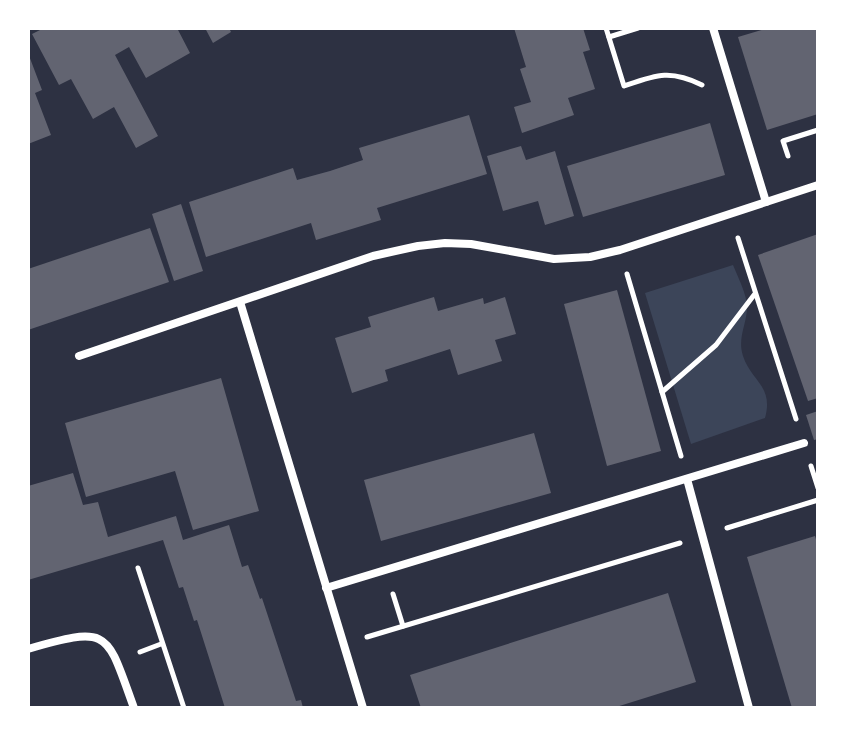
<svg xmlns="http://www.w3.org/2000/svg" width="846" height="736" viewBox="0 0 846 736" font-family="Signika,sans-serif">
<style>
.green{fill:#3c4559}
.building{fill:#626471}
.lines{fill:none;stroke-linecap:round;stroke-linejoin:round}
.path{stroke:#fff;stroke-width:5}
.minor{stroke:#fff;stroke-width:8}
</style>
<rect width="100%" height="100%" fill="#2d3142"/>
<path class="green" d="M733,265c5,12 14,30 14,42 0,17 -10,31 -4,49 8,25 31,30 22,62l-74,26 -46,-151z"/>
<g class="building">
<polygon points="44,28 177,28 190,53 146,78 129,47 115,55 158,136 136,148 114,107 93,119 71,79 59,85 32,34"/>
<polygon points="205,28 229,28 231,32 213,43"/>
<polygon points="514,28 583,28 590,50 583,52 595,89 568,98 574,115 522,133 514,107 531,102 520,69 526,67"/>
<polygon points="768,28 818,28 818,114 767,130 738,37"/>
<polygon points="28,53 42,90 35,93 51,135 28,144"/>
<polygon points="469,115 487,174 377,208 381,220 316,240 311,223 206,257 189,202 293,168 297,180 330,171 363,160 359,148"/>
<polygon points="710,123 725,175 583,217 567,166"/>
<polygon points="521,146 526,160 555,151 574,216 545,225 538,201 503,211 487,156"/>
<polygon points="181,204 203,271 174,281 152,214"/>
<polygon points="150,228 169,282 28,330 28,269"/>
<polygon points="818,234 818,398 808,401 758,255"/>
<polygon points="617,290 661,451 607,466 564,304"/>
<polygon points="434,297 438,311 483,298 484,304 505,297 516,334 495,340 502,361 458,375 450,349 385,370 388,381 352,393 335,338 371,327 368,317"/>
<polygon points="221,378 259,511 193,530 175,471 86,497 65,423"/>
<polygon points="818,411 818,439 814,440 806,415"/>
<polygon points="534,433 551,493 381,541 364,480"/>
<polygon points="73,473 83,505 98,502 108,537 176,516 183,540 229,525 242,567 248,565 260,599 262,598 296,701 301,700 303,708 225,708 197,620 194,621 183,587 179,588 163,540 28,580 28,486"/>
<polygon points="815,536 818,546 818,708 792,708 747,557"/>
<polygon points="668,593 696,682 613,708 421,708 410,675"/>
</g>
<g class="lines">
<g class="path">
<path d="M606,28l18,58c32,-11 46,-17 78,-1"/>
<polyline points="609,37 638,28"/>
<polyline points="788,156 783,141 818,130"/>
<polyline points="738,238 796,419"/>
<polyline points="627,274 681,456"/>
<polyline points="662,392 716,345 754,295"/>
<polyline points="811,466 818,488"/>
<polyline points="727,528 818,500"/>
<polyline points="138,568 184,708"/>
<polyline points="393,594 403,626"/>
<polyline points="367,637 680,543"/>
<polyline points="140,652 161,644"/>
</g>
<g class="minor">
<polyline points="713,28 766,202"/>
<polyline points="240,302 363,708"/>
<polyline points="79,356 373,256 418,246 445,243 471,244 554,259 590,257 620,250 818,185"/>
<polyline points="687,479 749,708"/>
<polyline points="326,588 804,443"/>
<path d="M28,649c83,-24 78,-18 106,59"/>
</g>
</g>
<rect width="846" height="736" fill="none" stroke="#ffffff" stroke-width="60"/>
</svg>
